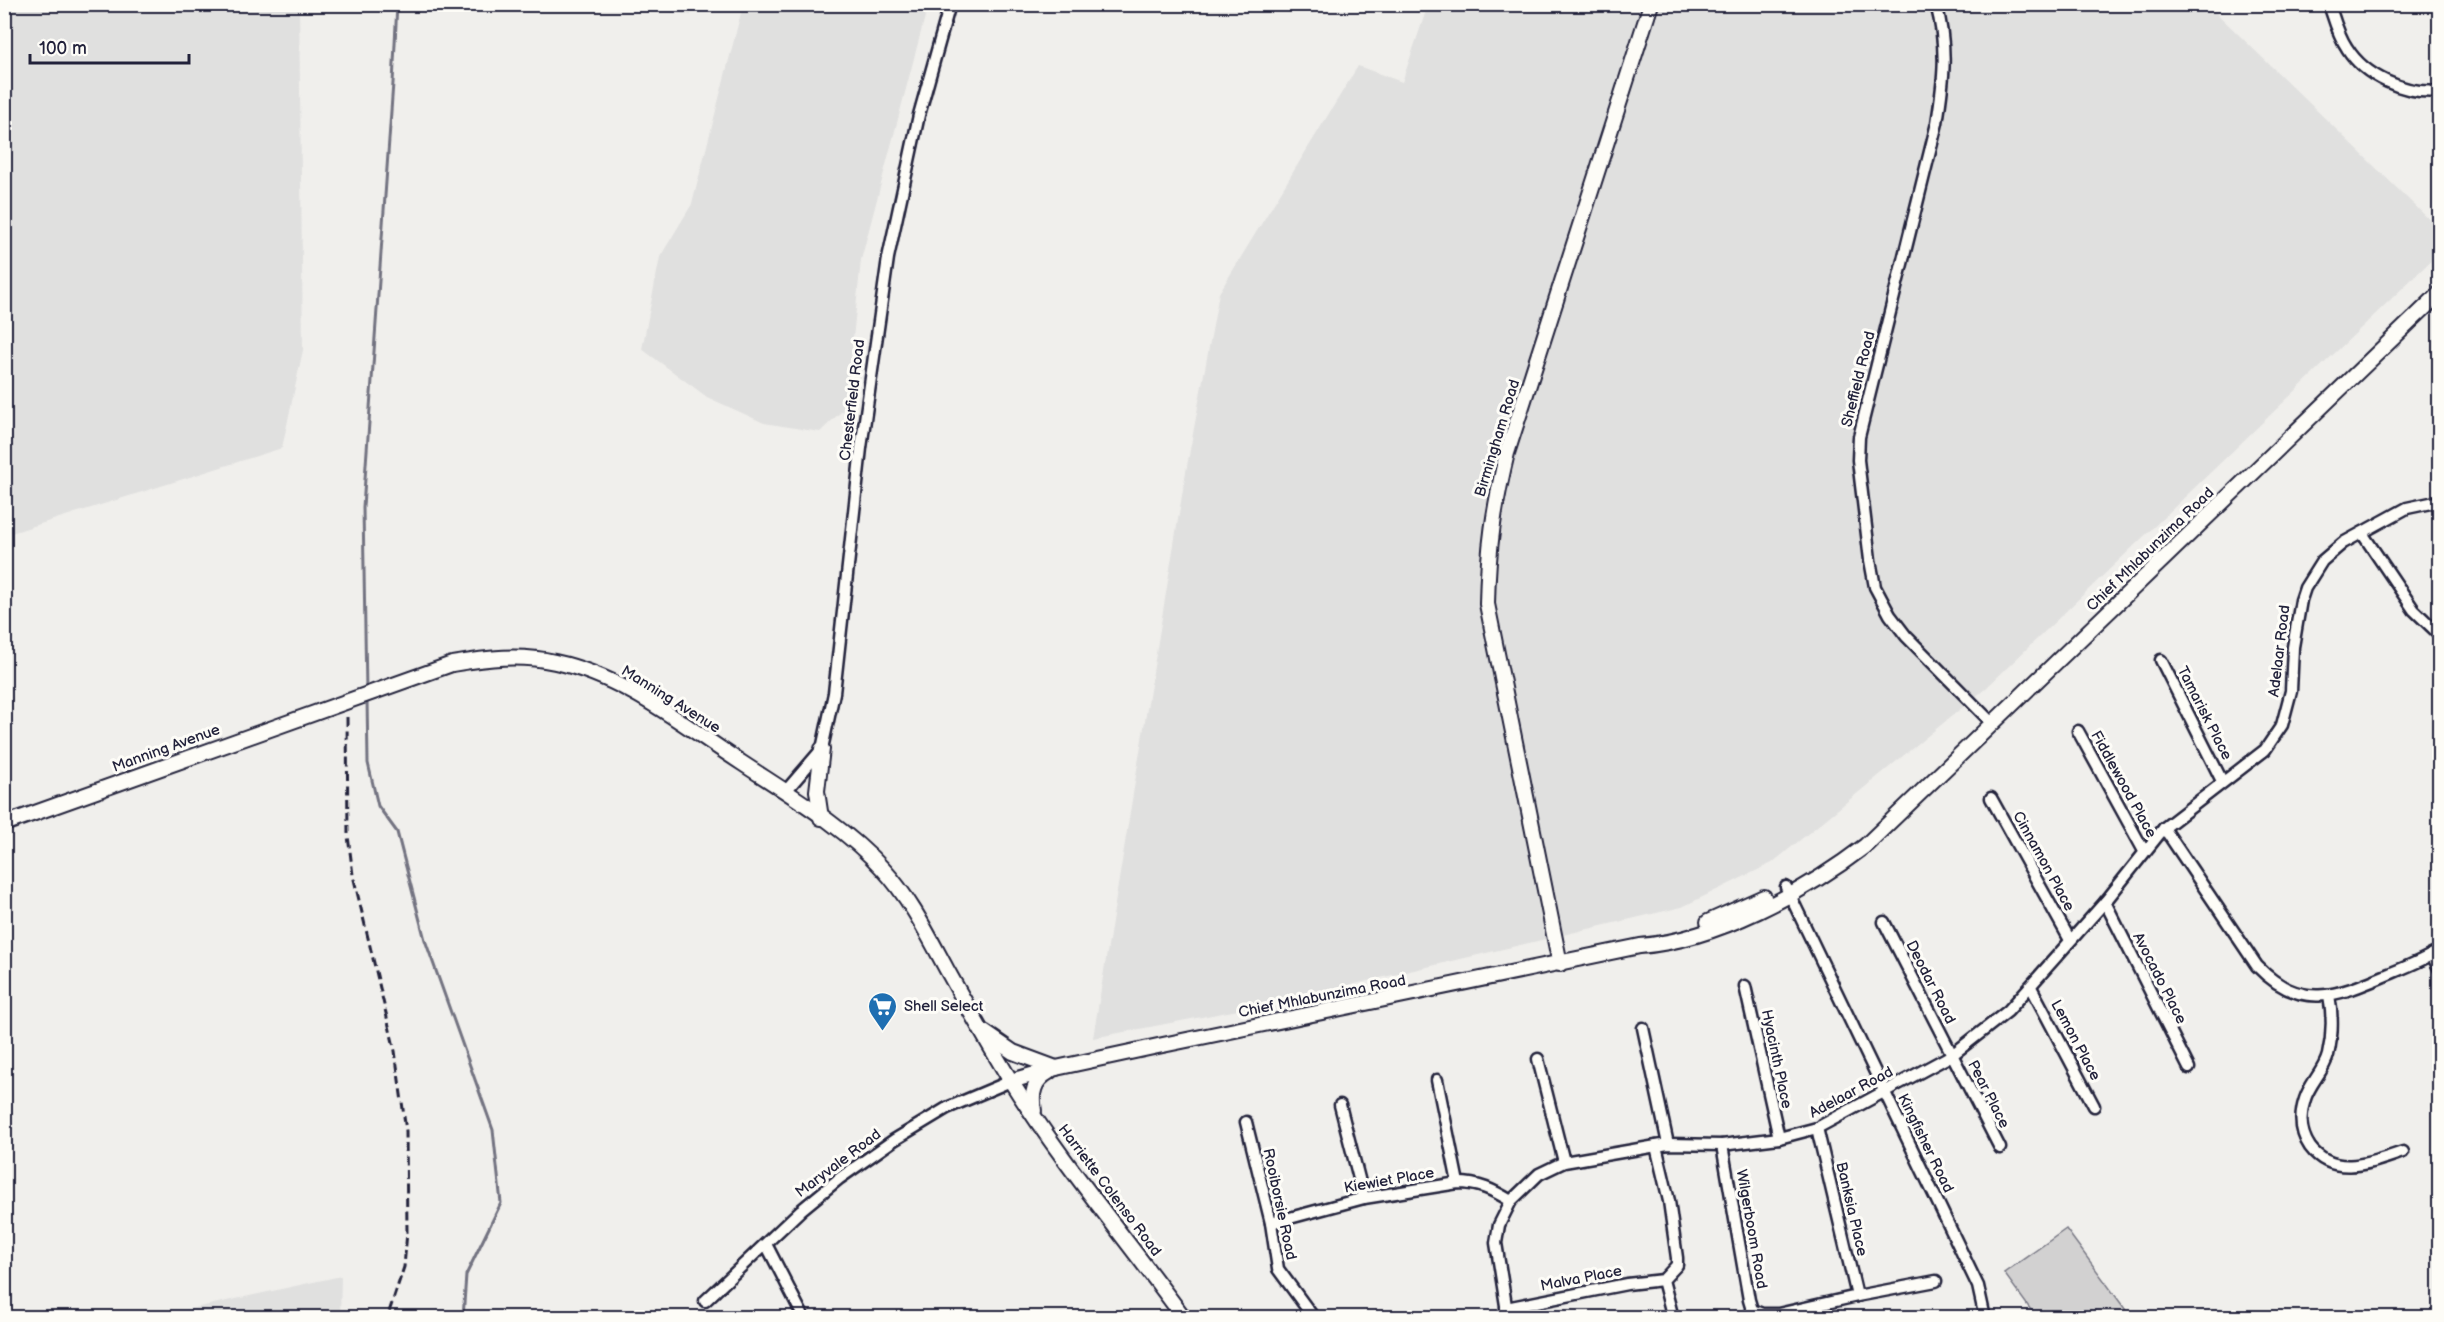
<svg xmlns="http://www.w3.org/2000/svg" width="2444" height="1322" viewBox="0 0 2444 1322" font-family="'Balsamiq Sans',sans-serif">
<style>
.built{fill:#e0e0df}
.green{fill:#d2d1d1;stroke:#7a7a86;stroke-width:1.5}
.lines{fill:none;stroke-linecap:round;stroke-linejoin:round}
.stream{stroke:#737381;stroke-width:3}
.street-casing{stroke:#22223b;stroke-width:15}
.secondary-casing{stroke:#22223b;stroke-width:18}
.street{stroke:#fdfcf7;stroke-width:10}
.secondary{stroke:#fdfcf7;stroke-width:14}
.rail{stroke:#22223b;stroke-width:3;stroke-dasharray:9 4.5;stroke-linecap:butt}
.labels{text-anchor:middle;stroke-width:6;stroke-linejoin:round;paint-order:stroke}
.street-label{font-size:15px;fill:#22223b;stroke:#fdfcf7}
.poi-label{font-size:15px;fill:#22223b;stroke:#fdfcf7;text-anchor:start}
</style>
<rect width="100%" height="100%" fill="#f0efec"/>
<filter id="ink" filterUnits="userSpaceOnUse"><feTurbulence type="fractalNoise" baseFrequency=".0167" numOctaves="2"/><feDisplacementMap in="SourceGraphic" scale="12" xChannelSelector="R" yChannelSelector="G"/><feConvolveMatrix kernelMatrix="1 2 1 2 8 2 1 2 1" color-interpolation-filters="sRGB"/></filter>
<g filter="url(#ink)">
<g class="built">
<polygon points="5,4 299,5 303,350 282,448 5,535"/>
<polygon points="620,5 692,4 692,5 691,15"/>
<polygon points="743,5 928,5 861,260 846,407 820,432 764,423 707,397 642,349 660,257 692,204"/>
<polygon points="1428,5 2208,5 2439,229 2439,253 1985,689 1772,863 1682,907 1274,1003 1093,1038 1185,477 1219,293 1358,66 1402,82"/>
<polygon points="341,1276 340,1317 154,1317"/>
</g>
<polygon class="green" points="2066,1229 2131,1317 2036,1317 2004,1273"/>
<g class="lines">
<g class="stream">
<polyline points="366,692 363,507 393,83 397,4"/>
<polyline points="367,698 368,763 378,806 397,832 425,940 493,1130 501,1203 466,1275 463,1318"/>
</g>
<defs>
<g id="street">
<path d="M1936,4c12,44 8,75 1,119l-78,314 -1,23 12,100 5,27 15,28 16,21 86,87"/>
<path d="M2329,4c5,15 9,31 18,44 18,29 59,47 93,43"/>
<polyline points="2362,533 2414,610 2439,634"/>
<polyline points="2161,660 2222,781"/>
<polyline points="2078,731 2144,851"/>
<polyline points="785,792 822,749 834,693 861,448 888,258 919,115 950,4"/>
<polyline points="1991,798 2070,940"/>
<path d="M2164,828l93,138c44,46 80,30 132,8 17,-7 35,-14 51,-24"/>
<polyline points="1786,887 1978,1286 1985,1318"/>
<polyline points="2105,902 2189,1068"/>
<polyline points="1884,922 2000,1148"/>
<polyline points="2432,955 2440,970"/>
<polyline points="1745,986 1779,1138"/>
<polyline points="2031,987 2094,1106"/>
<path d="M2329,996c4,20 4,38 -1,59 -4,16 -18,28 -23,44 -6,18 -5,33 5,48 24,32 63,15 93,5"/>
<polyline points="1643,1028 1668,1144"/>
<polyline points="1538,1059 1564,1162"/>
<polyline points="1437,1080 1458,1183"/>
<polyline points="1340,1105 1364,1198"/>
<polyline points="1246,1122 1271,1223 1278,1269 1314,1318"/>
<polyline points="1817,1128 1857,1296"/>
<polyline points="1722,1145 1749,1300 1752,1310 1762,1314 1778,1314 1857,1296 1936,1281"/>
<polyline points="1656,1146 1669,1201 1677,1258 1677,1265 1663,1280 1673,1318"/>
<path d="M1271,1223l93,-25 94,-15c21,0 35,7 53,18"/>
<polyline points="766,1244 804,1318"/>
<polyline points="705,1301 801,1210 840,1178 894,1140 947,1108 1011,1081"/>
<polyline points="1506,1308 1627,1284 1663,1280"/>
<polyline points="1508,1318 1496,1243 1499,1225 1511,1201 1539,1174 1564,1162 1668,1144 1722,1145 1779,1138 1817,1128 1952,1055 2008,1011 2105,902 2164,828 2265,750 2282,725 2291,691 2293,647 2301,600 2305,588 2322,561 2343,543 2407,508 2440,501"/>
</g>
<g id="secondary">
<polyline points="821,818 817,791 822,749"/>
<path d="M4,824l448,-160c35,-6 68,-10 103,-2 71,15 128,63 187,101 47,31 103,64 141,106 27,29 45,66 64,101 20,36 40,72 62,108 52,84 117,160 175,240"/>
<polyline points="1708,922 1764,897"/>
<path d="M1560,964l-73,-360c1,-56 7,-97 20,-151l144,-449"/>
<polyline points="984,1032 1013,1052 1056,1068"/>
<path d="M1011,1081l45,-13 102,-22 482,-100c76,-6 165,-54 225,-100l575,-553"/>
<path d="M1034,1111c-3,-17 -1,-30 15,-39"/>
</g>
</defs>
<use href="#street" class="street-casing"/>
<use href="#secondary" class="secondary-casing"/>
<use href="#street" class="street"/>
<use href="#secondary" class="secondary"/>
<polyline class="rail" points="347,717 348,836 353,875 395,1051 406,1131 407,1232 404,1267 387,1318"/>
</g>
</g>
<defs>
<symbol id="supermarket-pin" viewBox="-11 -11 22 30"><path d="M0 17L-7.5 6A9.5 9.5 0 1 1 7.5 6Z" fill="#1f6fb2" stroke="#fdfcf7"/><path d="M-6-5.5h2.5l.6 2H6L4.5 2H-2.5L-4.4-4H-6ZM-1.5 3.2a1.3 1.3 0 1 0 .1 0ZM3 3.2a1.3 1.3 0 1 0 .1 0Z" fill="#fff"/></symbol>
</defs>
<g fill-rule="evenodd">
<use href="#supermarket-pin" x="866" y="990" width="33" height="45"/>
</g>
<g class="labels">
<g class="street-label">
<text transform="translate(1858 379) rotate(-76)" y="5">Sheffield Road</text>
<text transform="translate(852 400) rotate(-83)" y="5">Chesterfield Road</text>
<text transform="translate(1497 438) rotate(-73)" y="5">Birmingham Road</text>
<text transform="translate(2150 549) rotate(-44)" y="5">Chief Mhlabunzima Road</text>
<text transform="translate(2279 651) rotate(-83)" y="5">Adelaar Road</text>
<text transform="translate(671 699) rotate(32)" y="5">Manning Avenue</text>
<text transform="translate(2205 713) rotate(63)" y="5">Tamarisk Place</text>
<text transform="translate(166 748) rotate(-20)" y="5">Manning Avenue</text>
<text transform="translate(2124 784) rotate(61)" y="5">Fiddlewood Place</text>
<text transform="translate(2044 861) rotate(61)" y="5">Cinnamon Place</text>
<text transform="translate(2160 978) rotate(63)" y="5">Avocado Place</text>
<text transform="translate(1931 982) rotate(63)" y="5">Deodar Road</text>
<text transform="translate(1322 996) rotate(-11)" y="5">Chief Mhlabunzima Road</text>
<text transform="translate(2076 1040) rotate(62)" y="5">Lemon Place</text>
<text transform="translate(1777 1059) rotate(78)" y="5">Hyacinth Place</text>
<text transform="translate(1851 1092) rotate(-28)" y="5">Adelaar Road</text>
<text transform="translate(1989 1094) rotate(63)" y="5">Pear Place</text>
<text transform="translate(1926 1143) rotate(64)" y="5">Kingfisher Road</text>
<text transform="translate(838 1163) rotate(-37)" y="5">Maryvale Road</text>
<text transform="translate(1389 1180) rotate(-10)" y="5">Kiewiet Place</text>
<text transform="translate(1110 1190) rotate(53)" y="5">Harriette Colenso Road</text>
<text transform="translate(1280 1204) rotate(78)" y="5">Rooiborsie Road</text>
<text transform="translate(1852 1209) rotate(77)" y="5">Banksia Place</text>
<text transform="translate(1752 1229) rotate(80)" y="5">Wilgerboom Road</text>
<text transform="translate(1581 1278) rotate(-11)" y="5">Malva Place</text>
</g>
<g class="poi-label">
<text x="904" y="1011">Shell Select</text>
</g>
</g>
<rect width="2444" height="1322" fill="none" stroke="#fdfcf7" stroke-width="24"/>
<rect x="12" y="12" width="2420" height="1298" fill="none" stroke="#22223b" stroke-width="2" filter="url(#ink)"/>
<path d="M30 54v9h159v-9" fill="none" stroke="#22223b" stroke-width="3"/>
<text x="39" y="54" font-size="18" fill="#22223b" stroke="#fdfcf7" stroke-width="4.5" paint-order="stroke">100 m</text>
</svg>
